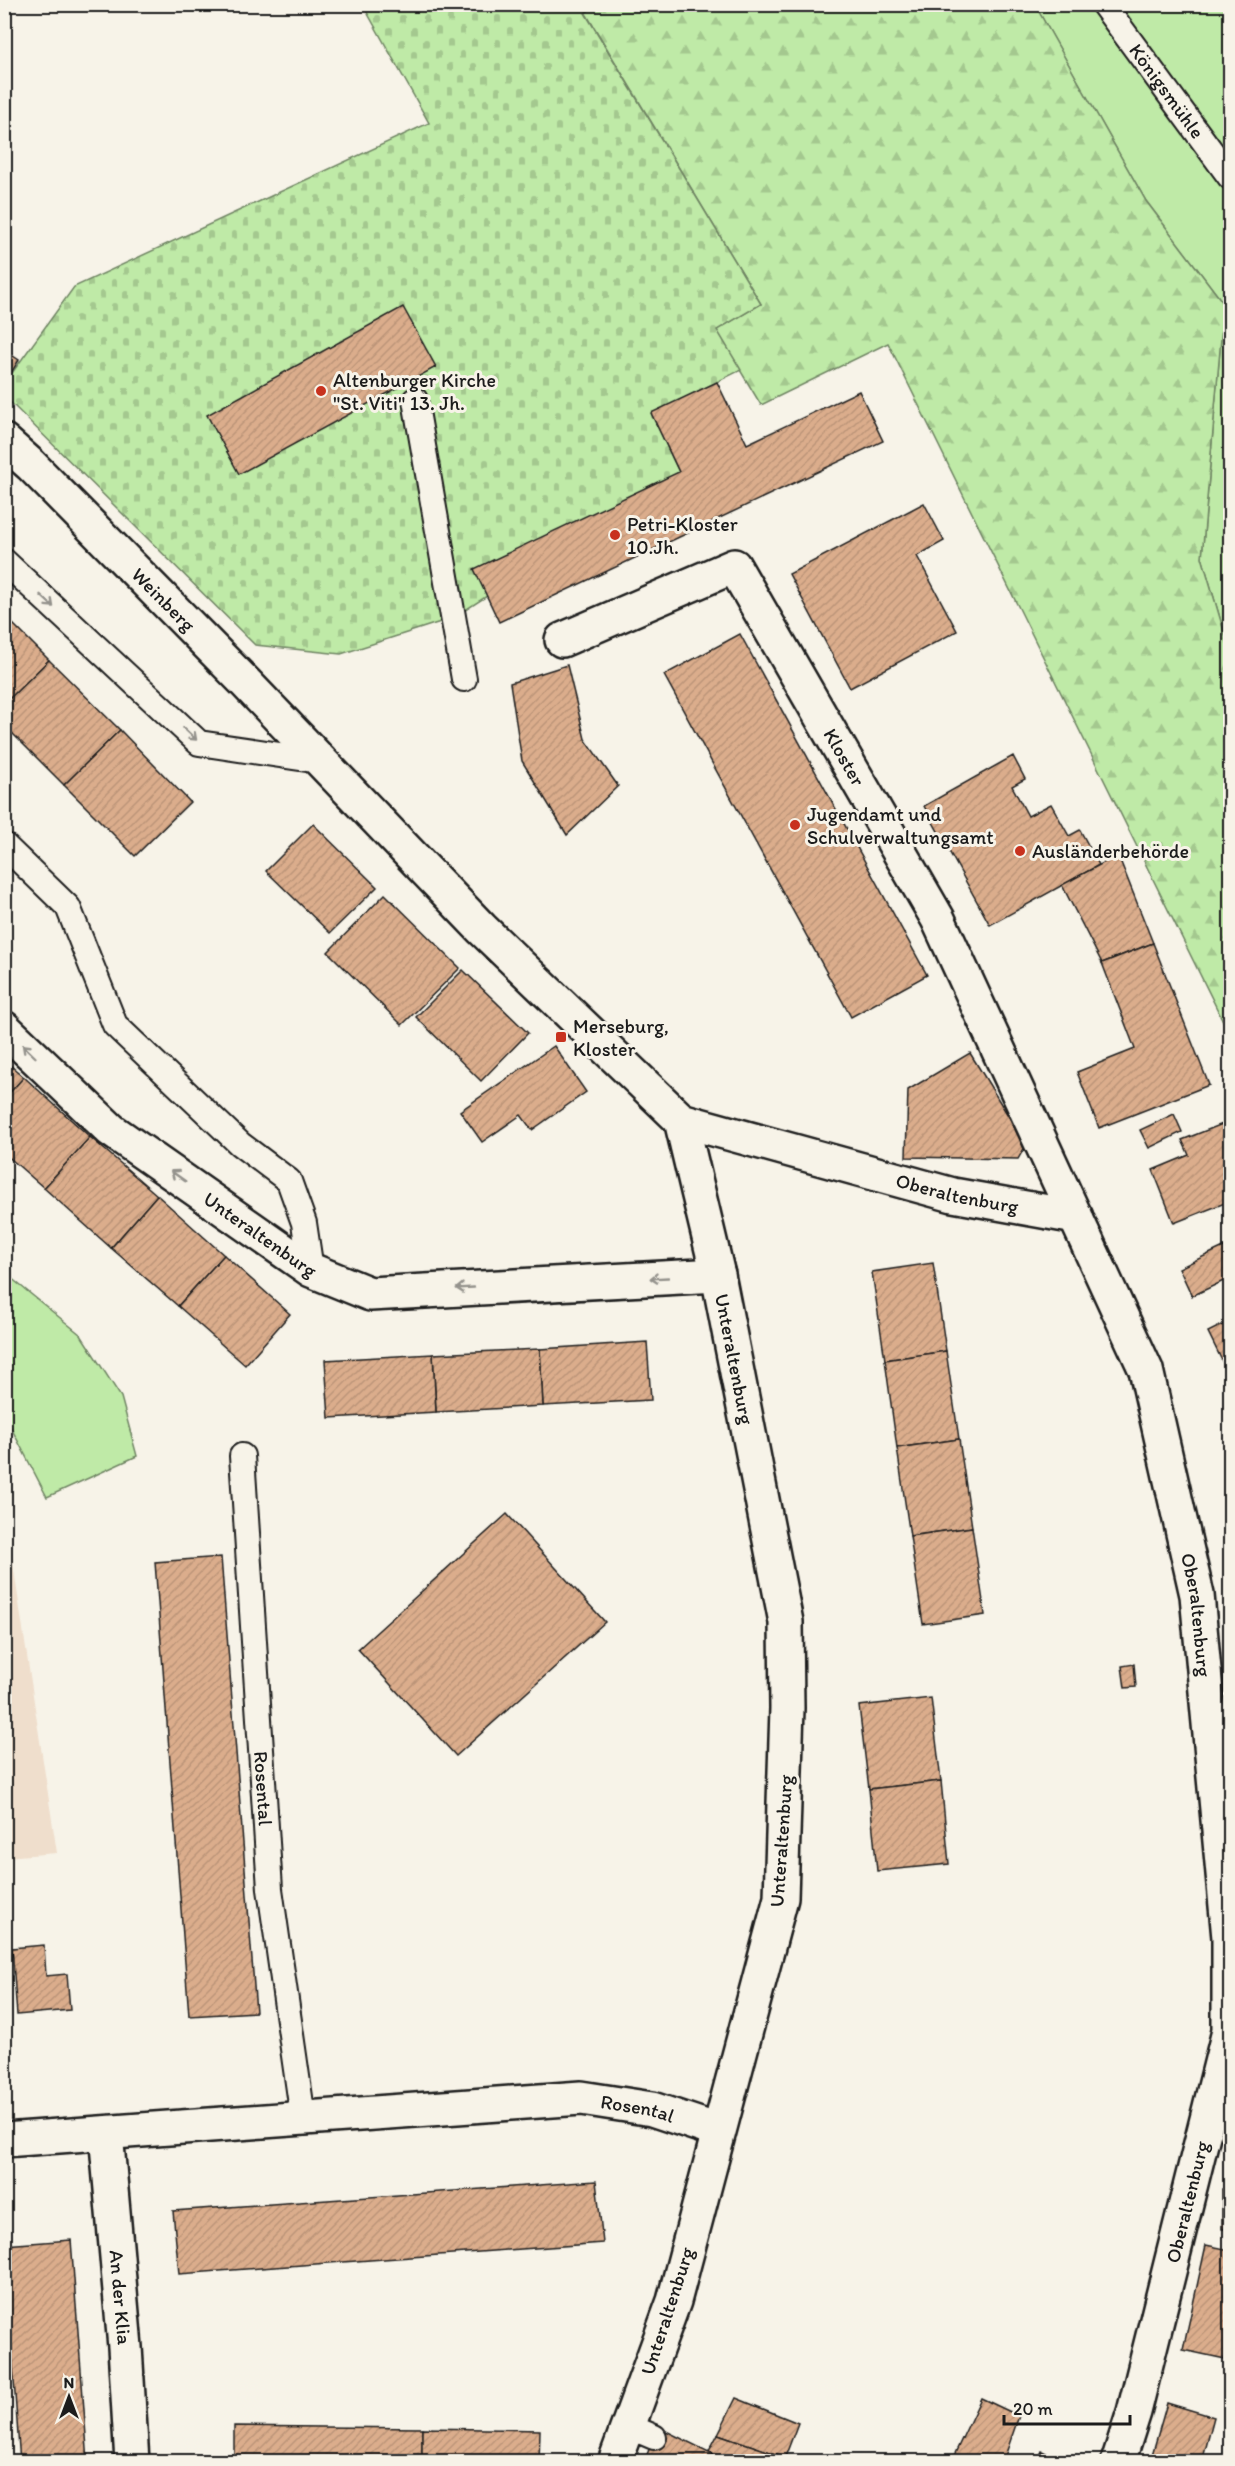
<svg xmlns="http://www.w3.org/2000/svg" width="1235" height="2466" viewBox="0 0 1235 2466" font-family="Itim,sans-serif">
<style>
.built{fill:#efdecc}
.green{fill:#bfeaa7;stroke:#6e8362;stroke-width:1.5}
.forest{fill:url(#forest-firs);stroke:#6e8362;stroke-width:1.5}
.cemetery{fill:url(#cemetery-stones);stroke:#6e8362;stroke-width:1.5}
.building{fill:url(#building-hatch);stroke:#1c1c1c;stroke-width:1.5}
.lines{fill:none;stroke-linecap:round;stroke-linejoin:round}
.service-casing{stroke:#1c1c1c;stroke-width:28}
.minor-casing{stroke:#1c1c1c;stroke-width:38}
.service{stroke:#f7f3e8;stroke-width:24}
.minor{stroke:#f7f3e8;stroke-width:33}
.oneway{stroke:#94928c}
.poi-dot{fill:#c8321e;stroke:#f7f3e8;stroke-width:2}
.labels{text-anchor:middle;stroke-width:6;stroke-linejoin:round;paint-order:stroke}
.street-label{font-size:20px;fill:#1c1c1c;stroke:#f7f3e8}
.poi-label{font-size:20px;fill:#1c1c1c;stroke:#f7f3e8;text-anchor:start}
</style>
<defs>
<pattern id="forest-firs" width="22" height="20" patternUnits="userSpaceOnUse" patternTransform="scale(1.5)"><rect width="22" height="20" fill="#bfeaa7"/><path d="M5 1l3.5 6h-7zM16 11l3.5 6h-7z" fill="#a4c88f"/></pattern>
<pattern id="cemetery-stones" width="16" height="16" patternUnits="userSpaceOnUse" patternTransform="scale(1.5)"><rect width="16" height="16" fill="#bfeaa7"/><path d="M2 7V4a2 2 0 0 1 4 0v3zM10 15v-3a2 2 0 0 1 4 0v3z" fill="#a4c88f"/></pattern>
<pattern id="building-hatch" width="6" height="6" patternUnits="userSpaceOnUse" patternTransform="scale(1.5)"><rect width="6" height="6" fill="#dbad8c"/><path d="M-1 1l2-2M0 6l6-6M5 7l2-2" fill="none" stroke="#bb9478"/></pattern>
</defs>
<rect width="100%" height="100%" fill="#f7f3e8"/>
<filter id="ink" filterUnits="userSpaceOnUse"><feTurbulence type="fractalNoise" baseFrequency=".0167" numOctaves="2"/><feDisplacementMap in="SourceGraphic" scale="12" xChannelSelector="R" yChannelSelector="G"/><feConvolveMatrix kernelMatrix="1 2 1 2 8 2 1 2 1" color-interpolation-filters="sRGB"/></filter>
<g filter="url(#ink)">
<polygon class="built" points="4,1511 5,1511 57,1853 5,1857"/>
<g class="green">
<polygon points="1035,5 1230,5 1230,652 1202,557 1224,304 1146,201"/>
<polygon points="5,1273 81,1335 121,1397 137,1456 47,1497 5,1416"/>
</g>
<polygon class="forest" points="597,4 1035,5 1146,201 1224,304 1202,557 1230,652 1230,1035 888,343 761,405 716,330 761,304 585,12"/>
<polygon class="cemetery" points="363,5 597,5 585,13 761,304 717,330 741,370 652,414 679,472 453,618 341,654 255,645 5,397 4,384 74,287 429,123"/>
<g class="building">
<polygon points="403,307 436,367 239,474 207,415"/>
<polygon points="4,350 19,360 4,384"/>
<polygon points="717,382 747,444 859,391 883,441 499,622 474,569 679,472 651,413"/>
<polygon points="924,503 944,541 917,556 957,631 850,688 789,574"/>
<polygon points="4,615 49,660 4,704"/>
<polygon points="740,634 927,975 851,1017 664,675"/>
<polygon points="49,660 120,730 64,785 4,725 4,704"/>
<polygon points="567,665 585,739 618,786 567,835 522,761 510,683"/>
<polygon points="120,730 190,802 135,856 64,785"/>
<polygon points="1013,756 1025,779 1012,786 1028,816 1051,804 1069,836 1080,830 1099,865 990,925 924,806"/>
<polygon points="313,824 377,887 330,933 266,871"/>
<polygon points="1118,855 1153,943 1102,963 1062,885"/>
<polygon points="385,894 460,968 402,1025 328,952"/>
<polygon points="1153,943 1209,1085 1099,1128 1077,1072 1135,1049 1102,963"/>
<polygon points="463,970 528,1033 481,1081 416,1017"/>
<polygon points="554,1046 586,1092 532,1130 521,1115 482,1142 460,1111"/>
<polygon points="970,1053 1026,1145 1018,1159 906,1157 908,1090"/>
<polygon points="4,1060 24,1077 4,1099"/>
<polygon points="24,1077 90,1137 44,1188 4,1153 4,1099"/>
<polygon points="1174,1114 1182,1132 1149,1148 1140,1130"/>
<polygon points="1230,1121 1230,1201 1174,1223 1153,1170 1189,1155 1182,1140"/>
<polygon points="90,1137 157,1195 111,1248 44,1188"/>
<polygon points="157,1195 224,1255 178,1306 111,1248"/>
<polygon points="1230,1244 1230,1278 1192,1296 1179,1268"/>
<polygon points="224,1255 290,1314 245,1365 178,1306"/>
<polygon points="933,1263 946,1351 885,1360 872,1272"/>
<polygon points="1230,1321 1230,1377 1208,1332"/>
<polygon points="647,1342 651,1400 543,1406 540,1349"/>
<polygon points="540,1349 543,1406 436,1412 433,1354"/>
<polygon points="946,1351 959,1439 897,1448 885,1360"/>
<polygon points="433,1354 436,1412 329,1418 325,1360"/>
<polygon points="959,1439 972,1527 910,1536 897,1448"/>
<polygon points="507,1514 605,1622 456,1756 358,1649"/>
<polygon points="972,1527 985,1615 923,1624 910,1536"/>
<polygon points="221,1557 256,2012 189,2016 155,1562"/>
<polygon points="1134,1664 1136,1687 1125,1688 1122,1666"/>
<polygon points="931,1698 941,1781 869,1789 859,1706"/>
<polygon points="941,1781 949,1864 877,1871 869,1789"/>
<polygon points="44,1945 46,1976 67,1974 70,2010 17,2015 12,1948"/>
<polygon points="596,2181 603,2243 179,2274 173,2211"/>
<rect x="1222" y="2189" width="8" height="40"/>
<polygon points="71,2240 88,2462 20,2462 4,2245"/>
<polygon points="1206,2245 1230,2250 1230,2360 1183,2350"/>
<polygon points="736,2398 798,2423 785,2457 718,2434"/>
<polygon points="981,2398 1019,2416 1003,2462 951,2462"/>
<polygon points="1167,2403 1214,2417 1202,2462 1150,2462"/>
<polygon points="234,2426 422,2428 422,2462 234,2462"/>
<polygon points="658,2427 713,2454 709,2462 644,2462"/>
<polygon points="422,2428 540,2430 539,2462 422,2462"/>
<polygon points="718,2434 785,2457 784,2462 726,2462 709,2451"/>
<polygon points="1042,2451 1064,2462 1037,2462"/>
</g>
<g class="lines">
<defs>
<g id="service">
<path id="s1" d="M1103,4l127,173"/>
<polyline points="415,400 464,679"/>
<polyline points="4,561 199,743 320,761"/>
<polyline points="4,845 68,907 115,1025 240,1144 289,1181 304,1223 311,1270"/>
<path id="s2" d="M242,1456l28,433 33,229"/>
<polyline points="628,2426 654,2437"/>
</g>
<g id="minor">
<path id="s3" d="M4,441l27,24 213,216 238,248 199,191 37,155 68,347 1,86 -6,190 -107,403 -59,161"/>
<path id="s4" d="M562,640l172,-74 204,353 208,451 51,225 32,343v93l-95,381 -16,50"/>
<path id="s5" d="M4,1028l107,102 200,140 59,24 348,-19"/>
<path id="s6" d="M681,1120l272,75 123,22"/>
<path id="s7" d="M106,2133l19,214 7,115"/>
<path id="s8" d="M4,2140l577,-42 71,11 66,22"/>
</g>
</defs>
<use href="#service" class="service-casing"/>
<use href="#minor" class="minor-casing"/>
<use href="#service" class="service"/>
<use href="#minor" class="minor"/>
</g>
<defs><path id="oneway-shaft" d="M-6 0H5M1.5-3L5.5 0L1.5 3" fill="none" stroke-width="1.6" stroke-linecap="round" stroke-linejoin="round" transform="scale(1.5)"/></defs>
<g class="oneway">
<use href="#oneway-shaft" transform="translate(47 601) rotate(43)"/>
<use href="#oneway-shaft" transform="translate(190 734) rotate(43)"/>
<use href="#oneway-shaft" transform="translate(29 1051) rotate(-136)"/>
<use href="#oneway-shaft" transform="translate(178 1176) rotate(-145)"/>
<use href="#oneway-shaft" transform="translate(659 1278) rotate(177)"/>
<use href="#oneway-shaft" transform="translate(465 1288) rotate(177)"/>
</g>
</g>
<g class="poi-dot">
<circle cx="321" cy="391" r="6"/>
<circle cx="615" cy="535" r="6"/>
<circle cx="795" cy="825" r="6"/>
<circle cx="1020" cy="851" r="6"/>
<rect x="555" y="1031" width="12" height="12" rx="3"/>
</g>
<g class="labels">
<g class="street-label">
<text dy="7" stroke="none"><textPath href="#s1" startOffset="108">Königsmühle</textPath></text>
<text dy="7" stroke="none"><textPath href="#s3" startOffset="225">Weinberg</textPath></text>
<text dy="7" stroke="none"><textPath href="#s4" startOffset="408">Kloster</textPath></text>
<text dy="7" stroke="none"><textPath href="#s6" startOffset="286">Oberaltenburg</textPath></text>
<text dy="7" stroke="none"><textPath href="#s5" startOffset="330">Unteraltenburg</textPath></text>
<text dy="7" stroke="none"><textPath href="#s3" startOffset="1204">Unteraltenburg</textPath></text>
<text dy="7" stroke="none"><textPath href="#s4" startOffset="1342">Oberaltenburg</textPath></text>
<text dy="7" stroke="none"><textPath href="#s2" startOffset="333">Rosental</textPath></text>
<text transform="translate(781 1841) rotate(-86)" y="7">Unteraltenburg</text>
<text dy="7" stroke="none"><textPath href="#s8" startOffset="636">Rosental</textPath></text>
<text transform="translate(1187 2202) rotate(-76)" y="7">Oberaltenburg</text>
<text dy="7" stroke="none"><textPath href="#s7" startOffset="165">An der Klia</textPath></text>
<text transform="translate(667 2311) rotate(-72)" y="7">Unteraltenburg</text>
</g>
<g class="poi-label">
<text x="333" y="387">Altenburger Kirche<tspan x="333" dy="23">"St. Viti" 13. Jh.</tspan></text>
<text x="627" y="531">Petri-Kloster<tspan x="627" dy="23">10.Jh.</tspan></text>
<text x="807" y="821">Jugendamt und<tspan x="807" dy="23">Schulverwaltungsamt</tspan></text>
<text x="1032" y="858">Ausländerbehörde</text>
<text x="573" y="1033">Merseburg,<tspan x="573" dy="23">Kloster</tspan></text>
</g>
</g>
<rect width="1235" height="2466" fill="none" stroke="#f7f3e8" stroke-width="24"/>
<rect x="12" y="12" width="1211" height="2442" fill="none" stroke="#1c1c1c" stroke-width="2" filter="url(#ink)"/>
<g transform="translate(69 2397)" stroke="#f7f3e8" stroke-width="4.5" paint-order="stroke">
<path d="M0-4.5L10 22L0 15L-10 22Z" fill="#1c1c1c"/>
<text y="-9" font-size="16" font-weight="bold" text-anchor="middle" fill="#1c1c1c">N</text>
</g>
<path d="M1004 2415v9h126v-9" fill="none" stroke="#1c1c1c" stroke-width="3"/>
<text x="1013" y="2415" font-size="18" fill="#1c1c1c" stroke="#f7f3e8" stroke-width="4.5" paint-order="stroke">20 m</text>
</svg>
